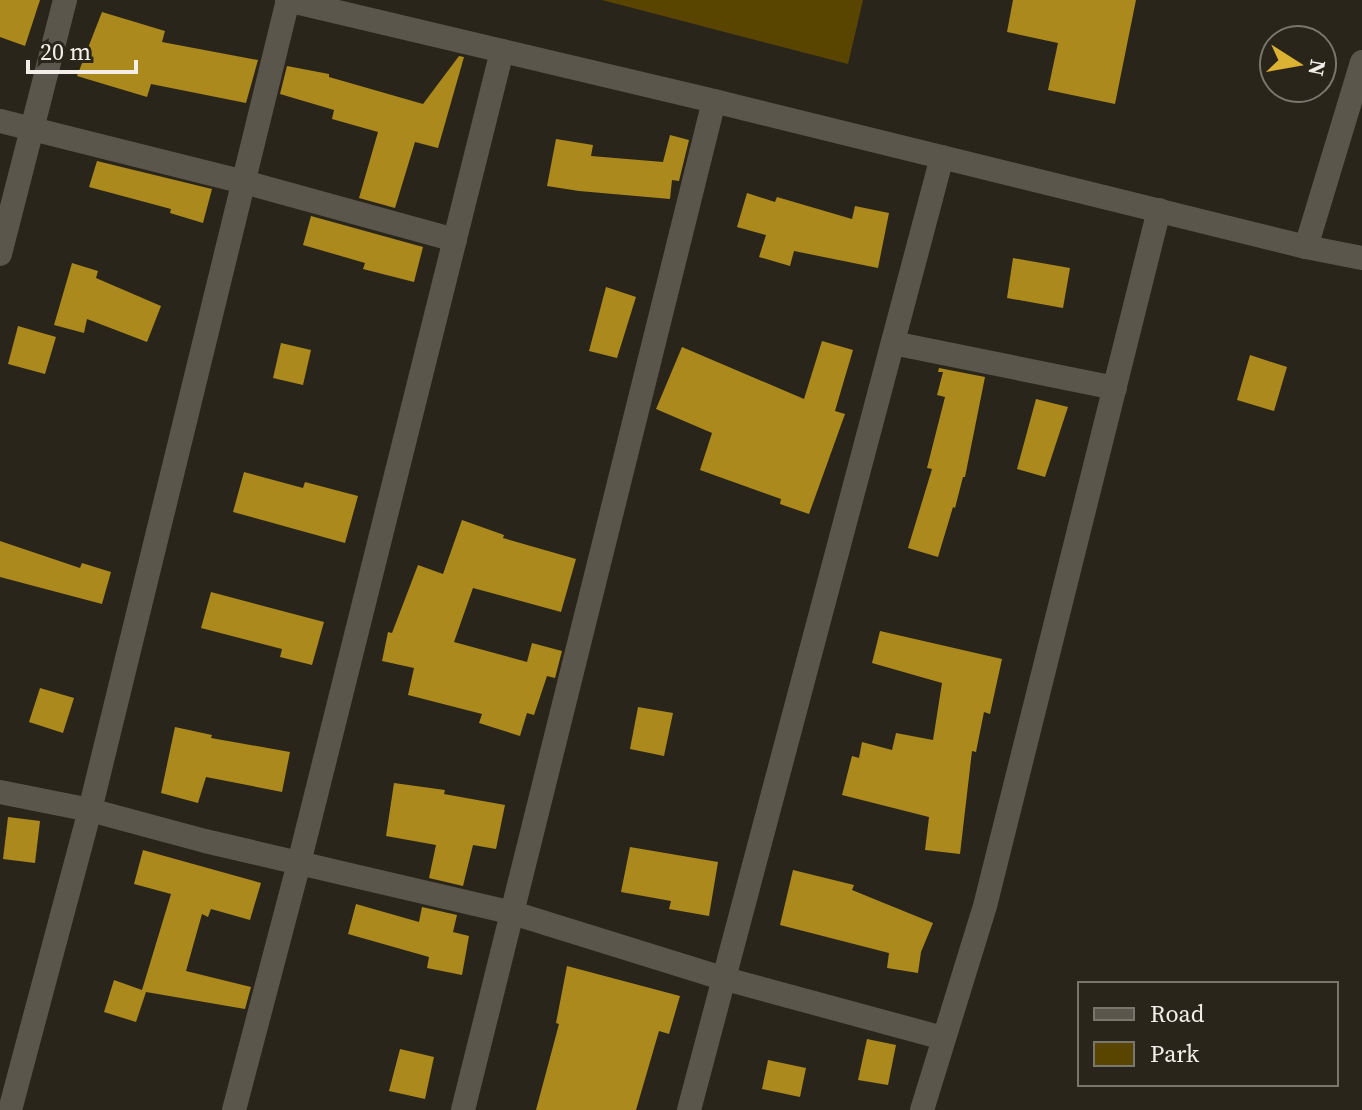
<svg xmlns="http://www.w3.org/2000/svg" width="1362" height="1110" viewBox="0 0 1362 1110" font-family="'Source Serif 4',serif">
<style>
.green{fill:#5a4500}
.building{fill:#ac891d}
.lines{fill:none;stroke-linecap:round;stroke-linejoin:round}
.minor{stroke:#5a564b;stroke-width:24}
</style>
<rect width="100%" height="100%" fill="#29251b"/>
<polygon class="green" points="602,0 863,0 848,64"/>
<g class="building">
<polygon points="0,0 40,0 25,46 0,37"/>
<polygon points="1013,0 1136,0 1115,104 1048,90 1058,43 1007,32"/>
<polygon points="102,12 165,31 162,42 258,60 246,103 151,84 147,97 77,76"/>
<polygon points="459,56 464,57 438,148 415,142 395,208 359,198 378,132 332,119 334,110 280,94 287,66 329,74 329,77 423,104"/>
<polygon points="670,135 689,140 679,181 672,180 670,199 579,191 547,186 556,139 593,145 591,156 663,162"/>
<polygon points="97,161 212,189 203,223 170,213 171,209 89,187"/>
<polygon points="747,193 775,202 777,197 852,219 855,206 889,213 878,268 794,251 790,266 759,257 766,235 737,227"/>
<polygon points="311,216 423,247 414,282 363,269 365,263 303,245"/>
<polygon points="1013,258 1070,268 1063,308 1007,298"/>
<polygon points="72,263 98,271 96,278 161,306 147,342 87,319 84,333 54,325"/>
<polygon points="606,287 636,297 617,358 589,351"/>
<polygon points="18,326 56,337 45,374 8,364"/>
<polygon points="822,341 853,350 835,411 845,414 809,514 780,504 781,499 700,470 712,433 656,409 682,347 804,399"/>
<polygon points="281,343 311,350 303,385 273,378"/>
<polygon points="1250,355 1287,367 1274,411 1237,400"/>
<polygon points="939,368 985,377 965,477 963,477 955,508 953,507 938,557 908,548 932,469 927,468 945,397 937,395 943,372 938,372"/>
<polygon points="1036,399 1068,407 1045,477 1017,469"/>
<polygon points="244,472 303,488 305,482 358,496 345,543 233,512"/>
<polygon points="462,520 504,535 503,538 576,559 561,612 473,588 454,642 527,662 532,643 562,651 555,678 547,676 534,715 527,713 520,736 479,723 482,714 408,695 414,668 382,661 388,632 392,633 418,565 443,574"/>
<polygon points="0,541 80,568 82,563 111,572 102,604 0,577"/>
<polygon points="211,592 324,622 312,665 280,657 282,649 201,628"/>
<polygon points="880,631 1002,659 990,714 984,712 976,752 972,751 960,854 925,850 929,817 842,795 852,756 859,758 862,742 892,750 896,733 933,740 942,683 872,663"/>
<polygon points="40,688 74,698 63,733 29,722"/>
<polygon points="638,707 673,713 664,756 630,749"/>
<polygon points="175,727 212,735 211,738 290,752 282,792 206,777 198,803 161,793"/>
<polygon points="394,783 445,790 444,794 505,805 496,849 473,845 463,886 429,878 436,845 386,836"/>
<polygon points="8,817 40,821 35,863 3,859"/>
<polygon points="630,847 718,862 709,916 669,909 671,901 621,892"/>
<polygon points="143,850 261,883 250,920 211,909 208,917 202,914 186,971 251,987 245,1009 146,992 136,1022 104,1012 114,980 142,990 171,894 134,884"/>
<polygon points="793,870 854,885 852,890 933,923 921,952 918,973 887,968 889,953 780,925"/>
<polygon points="356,904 419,922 422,907 457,915 453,932 469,936 462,975 427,968 429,957 348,934"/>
<polygon points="567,966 680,996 669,1034 659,1031 636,1110 536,1110 559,1024 556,1023"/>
<polygon points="867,1039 896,1045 888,1085 858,1080"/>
<polygon points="400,1049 434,1057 425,1099 389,1091"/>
<polygon points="768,1060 806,1068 800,1097 762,1089"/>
</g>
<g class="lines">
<g class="minor">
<polyline points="287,0 714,101 1306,247 1362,258"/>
<polyline points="0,121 244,182 455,240"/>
<polyline points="1306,247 1362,62"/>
<polyline points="0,254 65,0"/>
<polyline points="893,343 1115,388"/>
<polyline points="0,792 90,810 205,841 513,913 722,978 943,1038"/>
<polyline points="10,1110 90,810 288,0"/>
<polyline points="234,1110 299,863 502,51"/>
<polyline points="463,1110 714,101"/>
<polyline points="689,1110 942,157"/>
<polyline points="922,1110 985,906 1159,210"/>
</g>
</g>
<rect x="1078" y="982" width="260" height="104" fill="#29251b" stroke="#79766d" stroke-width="2"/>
<rect x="1094" y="1008" width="40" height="12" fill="#5a564b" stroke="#79766d" stroke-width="2"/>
<text x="1150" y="1022" font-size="24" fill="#f2efe8">Road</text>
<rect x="1094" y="1042" width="40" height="24" fill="#5a4500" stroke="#79766d" stroke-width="2"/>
<text x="1150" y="1062" font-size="24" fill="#f2efe8">Park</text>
<g transform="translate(1298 64) rotate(101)"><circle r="38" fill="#29251b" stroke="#79766d" stroke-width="2"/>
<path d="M0-6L14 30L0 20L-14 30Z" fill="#dcb233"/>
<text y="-12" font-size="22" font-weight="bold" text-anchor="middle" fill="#f2efe8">N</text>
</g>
<path d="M28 60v12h108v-12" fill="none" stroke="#f2efe8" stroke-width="4"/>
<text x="40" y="60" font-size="24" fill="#f2efe8" stroke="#29251b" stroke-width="6" paint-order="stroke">20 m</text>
</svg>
